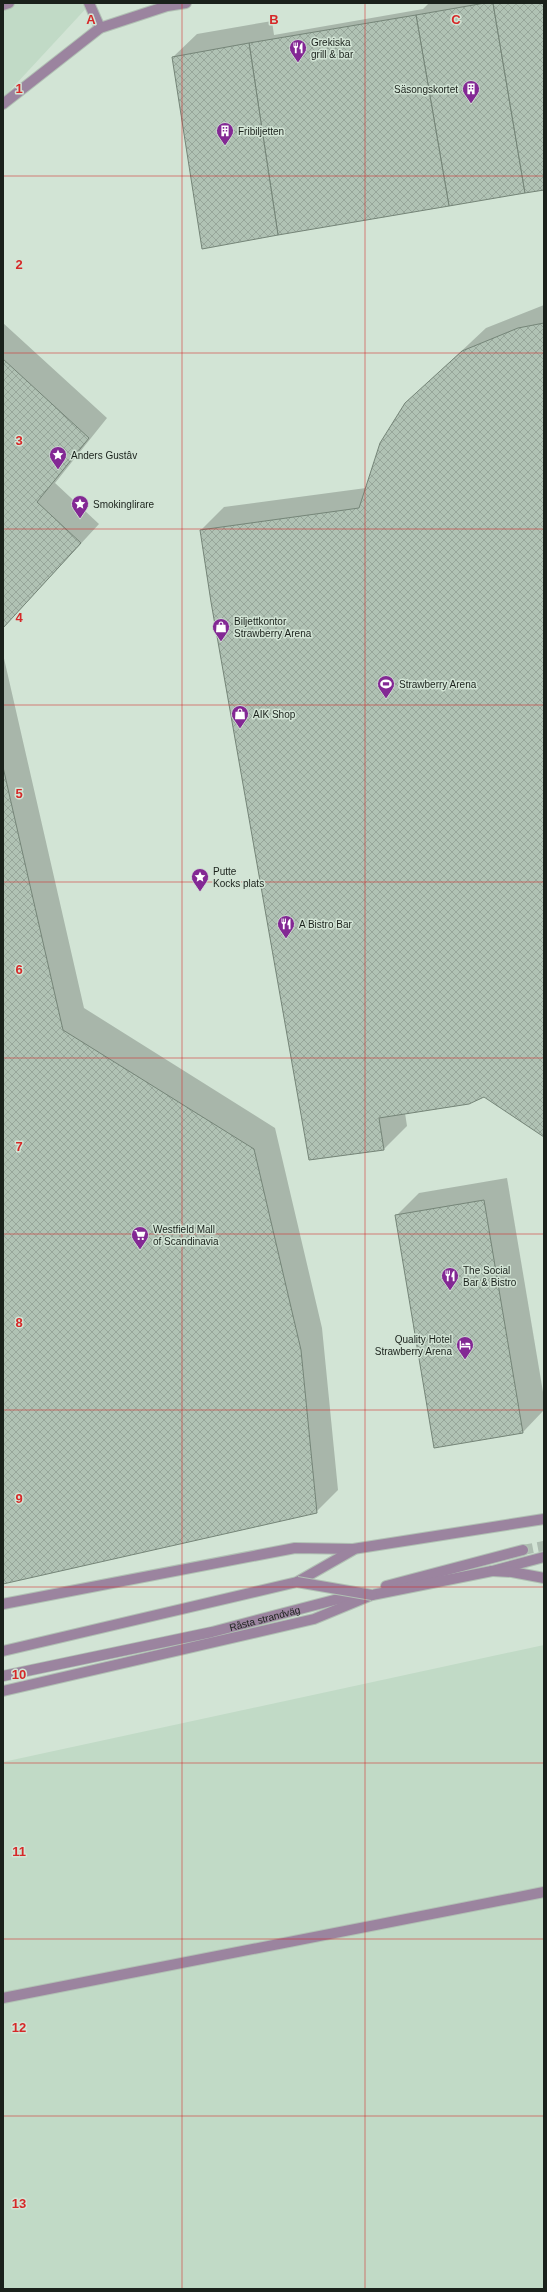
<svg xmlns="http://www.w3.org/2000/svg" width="547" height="2292" viewBox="0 0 547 2292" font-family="Arial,sans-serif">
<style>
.built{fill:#c1dac6}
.shadow{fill:#0003}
.building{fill:url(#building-cross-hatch);stroke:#758578}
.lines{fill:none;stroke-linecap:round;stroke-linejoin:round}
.minor-tunnel{stroke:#adbdb0;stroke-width:10;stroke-dasharray:10 5;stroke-linecap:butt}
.service-casing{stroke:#b1c1b4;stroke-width:12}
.minor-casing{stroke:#b1c1b4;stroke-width:12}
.tertiary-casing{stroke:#b1c1b4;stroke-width:12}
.service{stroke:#9b849f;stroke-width:10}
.minor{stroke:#9b849f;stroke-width:10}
.tertiary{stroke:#9b849f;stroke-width:10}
.service-bridge-casing{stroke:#b1c1b4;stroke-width:12;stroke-linecap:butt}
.service-bridge{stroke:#9b849f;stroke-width:10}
.grid{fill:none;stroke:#d62828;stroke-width:1;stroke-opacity:0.55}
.labels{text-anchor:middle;stroke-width:3;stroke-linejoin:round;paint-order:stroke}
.poi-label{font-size:10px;fill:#1a211b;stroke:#d2e4d5;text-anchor:start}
.street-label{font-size:10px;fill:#1a211b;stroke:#d2e4d5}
.grid-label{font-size:13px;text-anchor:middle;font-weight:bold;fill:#d62828;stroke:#d2e4d5;stroke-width:3;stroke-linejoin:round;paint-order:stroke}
</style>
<defs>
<pattern id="building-cross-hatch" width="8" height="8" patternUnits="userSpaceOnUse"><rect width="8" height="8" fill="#b0c2b4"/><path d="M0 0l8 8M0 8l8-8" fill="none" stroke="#97a69a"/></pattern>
</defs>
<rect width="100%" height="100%" fill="#d2e4d5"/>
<g class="built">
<polygon points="3,3 91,3 3,98"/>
<polygon points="544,1645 544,2289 3,2289 3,1762"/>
</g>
<g class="shadow">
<polygon points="429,3 544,3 544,189 173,57 197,34 272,21 274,35 423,9"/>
<polygon points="544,305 544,1136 484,1096 405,1113 407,1126 384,1149 310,1159 201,530 224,507 366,488 405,404 486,328"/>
<polygon points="3,323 107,418 55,483 99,524 3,628"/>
<polygon points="3,654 84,1008 275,1128 322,1328 338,1490 316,1512 3,1583"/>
<polygon points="507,1178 544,1398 544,1410 523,1432 396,1216 419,1193"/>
</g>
<g class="building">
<polygon points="485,3 493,3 525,193 449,206 416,15"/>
<polygon points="493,3 544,3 544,190 525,193"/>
<polygon points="416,15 449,206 278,235 249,43"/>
<polygon points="249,43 278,235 202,249 172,57"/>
<polygon points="544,323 544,1137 484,1097 469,1104 379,1118 384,1150 309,1160 211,602 200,530 359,508 380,443 405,403 462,351 518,328"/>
<polygon points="3,359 89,438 37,502 81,543 3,628"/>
<polygon points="3,767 63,1030 254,1149 301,1350 317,1513 3,1584"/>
<polygon points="484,1200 523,1433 434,1448 395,1215"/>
</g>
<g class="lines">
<polyline class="minor-tunnel" points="523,1550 544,1546"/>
<defs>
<g id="service">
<polyline points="89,3 100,28"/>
<polyline points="3,5 9,3"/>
<polyline points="3,1604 295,1548 353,1549 544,1519"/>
<polyline points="3,1651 297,1582 353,1550"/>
<polyline points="3,1998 544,1892"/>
</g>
<g id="minor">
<polyline points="3,104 100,28 167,6 186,3"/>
<polyline points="386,1586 523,1550"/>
<path id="s1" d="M3,1676l209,-44 149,-39"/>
<polyline points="3,1691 314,1619 372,1595 492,1571 544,1557"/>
</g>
<polyline id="tertiary" points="492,1571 512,1572 544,1578"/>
</defs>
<use href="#service" class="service-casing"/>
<use href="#minor" class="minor-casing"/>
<use href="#tertiary" class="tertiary-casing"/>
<use href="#service" class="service"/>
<use href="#minor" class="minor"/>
<use href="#tertiary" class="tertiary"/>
<defs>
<polyline id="service-bridge" points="297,1582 372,1595"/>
</defs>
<use href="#service-bridge" class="service-bridge-casing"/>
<use href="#service-bridge" class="service-bridge"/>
</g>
<path class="grid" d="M182,3v2286M365,3v2286M3,176h541M3,353h541M3,529h541M3,705h541M3,882h541M3,1058h541M3,1234h541M3,1410h541M3,1587h541M3,1763h541M3,1939h541M3,2116h541"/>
<defs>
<symbol id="restaurant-pin" viewBox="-11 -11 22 30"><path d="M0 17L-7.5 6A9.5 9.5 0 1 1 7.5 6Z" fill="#832894" stroke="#d2e4d5"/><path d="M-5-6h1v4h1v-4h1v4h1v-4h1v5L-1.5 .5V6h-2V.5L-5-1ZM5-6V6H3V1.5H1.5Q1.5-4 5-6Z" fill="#fff"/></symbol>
<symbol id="building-pin" viewBox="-11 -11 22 30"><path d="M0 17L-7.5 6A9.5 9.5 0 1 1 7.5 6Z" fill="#832894" stroke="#d2e4d5"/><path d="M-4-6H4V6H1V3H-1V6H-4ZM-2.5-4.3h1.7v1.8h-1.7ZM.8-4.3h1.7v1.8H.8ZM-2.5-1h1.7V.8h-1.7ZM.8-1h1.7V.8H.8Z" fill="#fff"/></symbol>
<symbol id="sight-pin" viewBox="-11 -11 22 30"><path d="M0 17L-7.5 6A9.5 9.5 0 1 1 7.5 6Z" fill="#832894" stroke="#d2e4d5"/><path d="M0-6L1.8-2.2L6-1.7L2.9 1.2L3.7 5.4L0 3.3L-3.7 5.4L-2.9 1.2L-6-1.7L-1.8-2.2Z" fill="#fff"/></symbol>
<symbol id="shop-pin" viewBox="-11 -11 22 30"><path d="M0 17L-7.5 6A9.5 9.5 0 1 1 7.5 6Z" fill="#832894" stroke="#d2e4d5"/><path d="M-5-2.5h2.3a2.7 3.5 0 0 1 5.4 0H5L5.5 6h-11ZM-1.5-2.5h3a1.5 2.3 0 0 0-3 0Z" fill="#fff"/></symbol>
<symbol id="stadium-pin" viewBox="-11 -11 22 30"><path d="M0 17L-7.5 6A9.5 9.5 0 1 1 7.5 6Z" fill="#832894" stroke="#d2e4d5"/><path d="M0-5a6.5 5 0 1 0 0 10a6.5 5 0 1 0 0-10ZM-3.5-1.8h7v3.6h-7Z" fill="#fff"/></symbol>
<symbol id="supermarket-pin" viewBox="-11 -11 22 30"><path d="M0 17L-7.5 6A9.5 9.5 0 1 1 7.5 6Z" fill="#832894" stroke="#d2e4d5"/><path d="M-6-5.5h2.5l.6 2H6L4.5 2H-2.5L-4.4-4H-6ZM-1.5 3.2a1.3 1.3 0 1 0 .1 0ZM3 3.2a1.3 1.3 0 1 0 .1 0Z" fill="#fff"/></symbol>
<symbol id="hotel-pin" viewBox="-11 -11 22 30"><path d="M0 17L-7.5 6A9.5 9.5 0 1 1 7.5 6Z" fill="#832894" stroke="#d2e4d5"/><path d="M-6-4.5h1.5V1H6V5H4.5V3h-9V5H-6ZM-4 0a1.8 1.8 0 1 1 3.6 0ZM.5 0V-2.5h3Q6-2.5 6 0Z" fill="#fff"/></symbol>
</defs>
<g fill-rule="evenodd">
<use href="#restaurant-pin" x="288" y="38" width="20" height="27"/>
<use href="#building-pin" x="461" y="79" width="20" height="27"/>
<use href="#building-pin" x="215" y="121" width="20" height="27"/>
<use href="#sight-pin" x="48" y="445" width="20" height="27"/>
<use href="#sight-pin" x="70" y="494" width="20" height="27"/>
<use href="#shop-pin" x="211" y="617" width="20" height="27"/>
<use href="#stadium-pin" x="376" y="674" width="20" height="27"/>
<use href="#shop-pin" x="230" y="704" width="20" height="27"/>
<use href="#sight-pin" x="190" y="867" width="20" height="27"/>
<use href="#restaurant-pin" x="276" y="914" width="20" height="27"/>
<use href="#supermarket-pin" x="130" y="1225" width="20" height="27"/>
<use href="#restaurant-pin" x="440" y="1266" width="20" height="27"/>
<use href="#hotel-pin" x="455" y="1335" width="20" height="27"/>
</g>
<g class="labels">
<g class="poi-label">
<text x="311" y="46">Grekiska<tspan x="311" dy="12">grill &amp; bar</tspan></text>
<text x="458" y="93" text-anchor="end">Säsongskortet</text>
<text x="238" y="135">Fribiljetten</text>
<text x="71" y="459">Anders Gustâv</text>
<text x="93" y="508">Smokinglirare</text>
<text x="234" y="625">Biljettkontor<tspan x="234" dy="12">Strawberry Arena</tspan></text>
<text x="399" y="688">Strawberry Arena</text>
<text x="253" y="718">AIK Shop</text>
<text x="213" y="875">Putte<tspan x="213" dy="12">Kocks plats</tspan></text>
<text x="299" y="928">A Bistro Bar</text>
<text x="153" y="1233">Westfield Mall<tspan x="153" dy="12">of Scandinavia</tspan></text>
<text x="463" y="1274">The Social<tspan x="463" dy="12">Bar &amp; Bistro</tspan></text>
<text x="452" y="1343" text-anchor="end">Quality Hotel<tspan x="452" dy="12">Strawberry Arena</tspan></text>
</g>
<g class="street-label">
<text dy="4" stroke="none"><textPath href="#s1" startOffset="268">Råsta strandväg</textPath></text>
</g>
</g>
<g class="grid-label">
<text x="91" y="24">A</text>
<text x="274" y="24">B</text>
<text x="456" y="24">C</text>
<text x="19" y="93">1</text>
<text x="19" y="269">2</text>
<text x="19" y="445">3</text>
<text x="19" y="622">4</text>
<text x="19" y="798">5</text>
<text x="19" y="974">6</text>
<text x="19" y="1151">7</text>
<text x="19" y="1327">8</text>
<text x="19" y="1503">9</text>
<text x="19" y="1679">10</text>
<text x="19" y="1856">11</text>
<text x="19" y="2032">12</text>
<text x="19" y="2208">13</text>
</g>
<rect width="547" height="2292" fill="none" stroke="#1a211b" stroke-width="8"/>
</svg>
